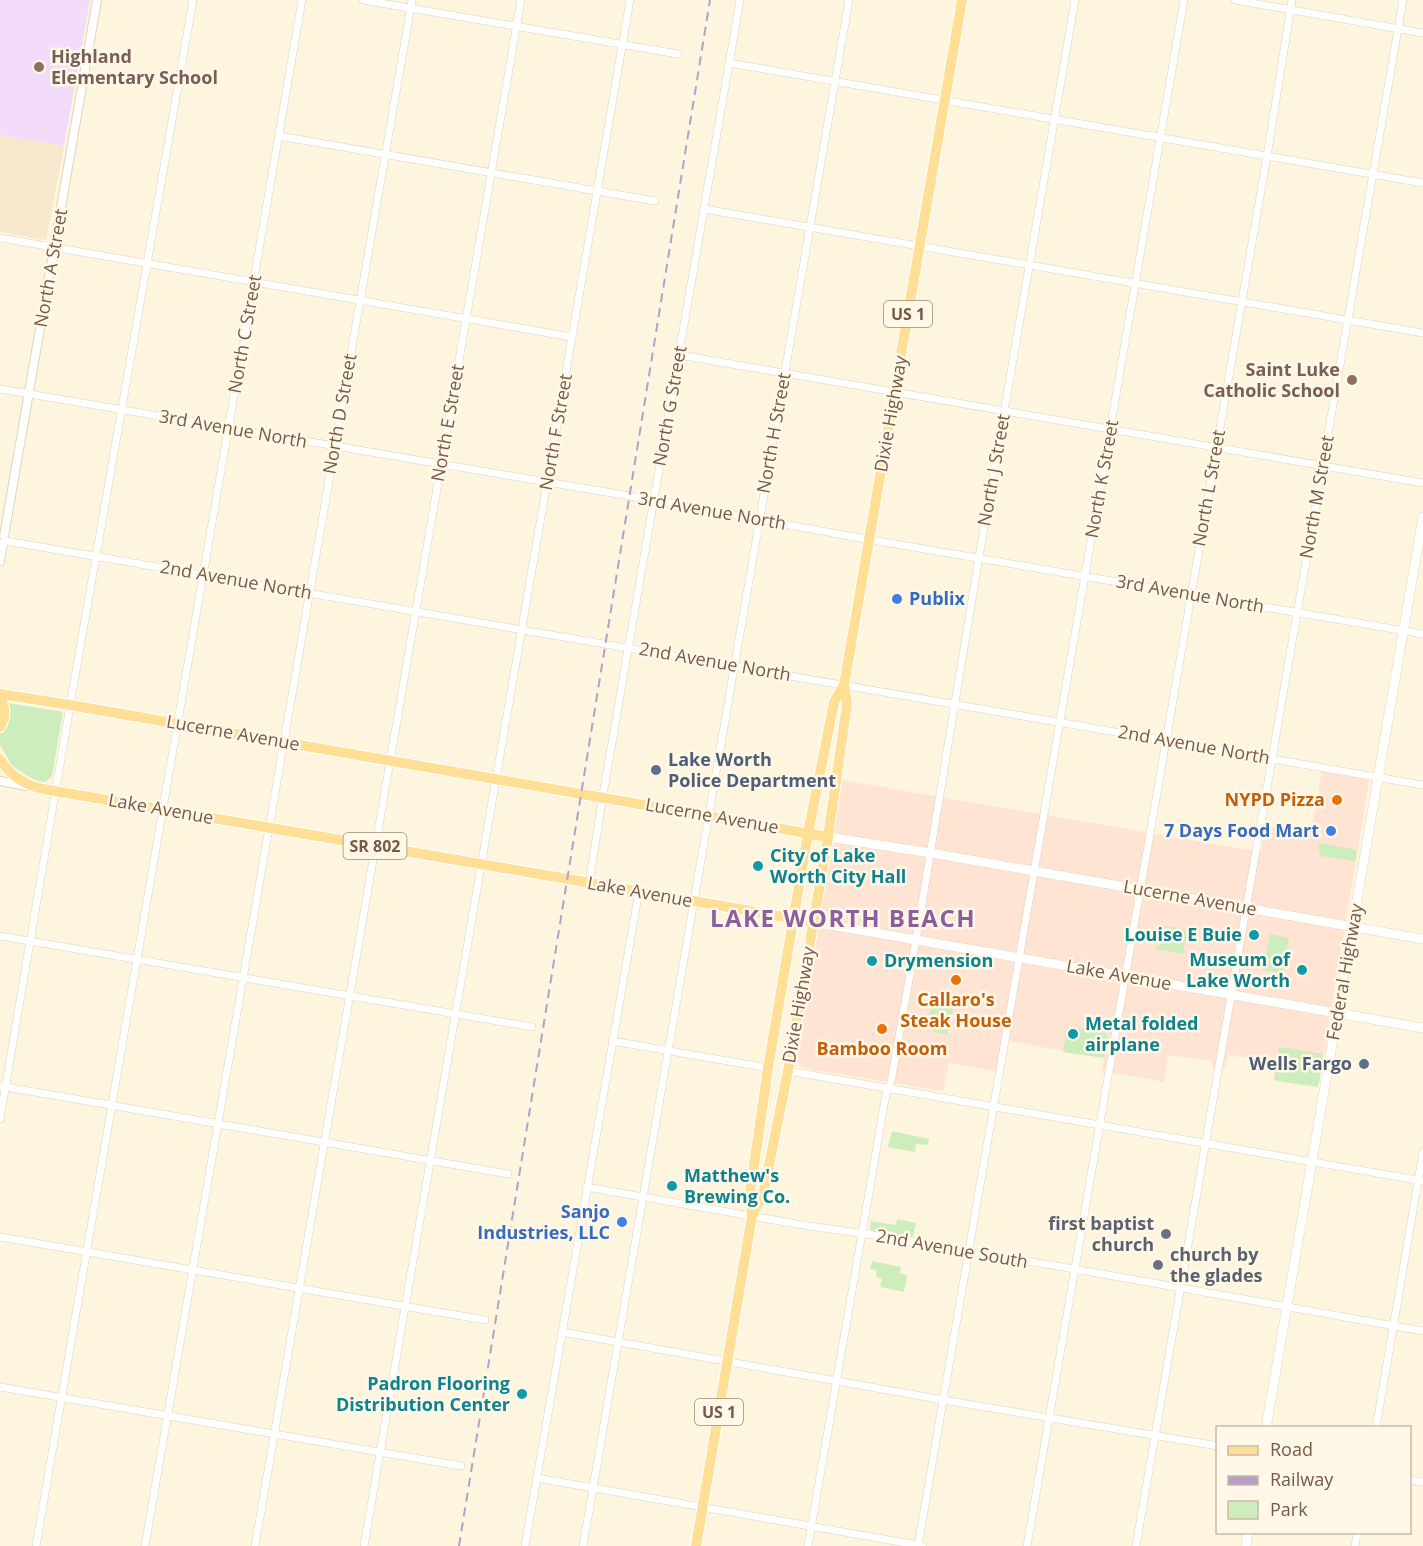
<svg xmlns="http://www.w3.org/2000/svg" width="1423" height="1546" viewBox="0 0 1423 1546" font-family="'Open Sans',sans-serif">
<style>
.residential{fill:#f7e7cd}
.commercial{fill:#ffe3d3}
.education{fill:#f2dcfa}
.green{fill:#cdedbd}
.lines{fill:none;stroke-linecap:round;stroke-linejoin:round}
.minor-casing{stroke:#e3d1bb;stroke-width:8}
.tertiary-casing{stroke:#e3d1bb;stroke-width:10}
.secondary-casing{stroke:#ebd4ba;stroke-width:10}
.primary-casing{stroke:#fff;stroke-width:12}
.minor{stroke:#fff;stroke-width:7}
.tertiary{stroke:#fff;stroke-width:8}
.secondary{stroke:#fff;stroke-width:9}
.primary{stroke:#ffdf96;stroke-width:10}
.rail{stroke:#b89ec8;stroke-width:2;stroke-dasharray:9 6;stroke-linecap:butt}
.education-dot{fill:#8d6e63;stroke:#fff8e8;stroke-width:2}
.shop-dot{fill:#3f7fe0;stroke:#fff8e8;stroke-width:2}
.service-dot{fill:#5c6f8a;stroke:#fff8e8;stroke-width:2}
.food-dot{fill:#e8710a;stroke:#fff8e8;stroke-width:2}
.culture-dot{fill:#0f9aa8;stroke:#fff8e8;stroke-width:2}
.worship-dot{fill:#6b7280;stroke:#fff8e8;stroke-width:2}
.labels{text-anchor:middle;stroke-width:5;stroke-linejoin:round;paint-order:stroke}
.shield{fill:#fff8e8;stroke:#a08976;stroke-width:1.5}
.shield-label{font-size:16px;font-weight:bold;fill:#775a45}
.education-label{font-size:18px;font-weight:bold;fill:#785e54;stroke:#fff8e8;text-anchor:start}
.street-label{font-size:18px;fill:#775a45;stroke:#fff8e8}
.shop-label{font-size:18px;font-weight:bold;fill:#366cbe;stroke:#fff8e8;text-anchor:end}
.service-label{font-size:18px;font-weight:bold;fill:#4e5e75;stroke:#fff8e8;text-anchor:start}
.food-label{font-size:18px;font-weight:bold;fill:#c56008;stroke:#fff8e8}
.culture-label{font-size:18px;font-weight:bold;fill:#0d838f;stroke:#fff8e8;text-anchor:start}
.worship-label{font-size:18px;font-weight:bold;fill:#5b616d;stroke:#fff8e8;text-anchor:end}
.district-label{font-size:24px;font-weight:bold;letter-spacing:1.5px;fill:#8c5f9c;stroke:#fff8e8}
</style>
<rect width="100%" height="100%" fill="#fef5df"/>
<polygon class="residential" points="0,135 64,146 46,240 0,232"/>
<polygon class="commercial" points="1322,771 1365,779 1369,782 1318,1087 1274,1081 1276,1062 1228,1055 1225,1068 1212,1067 1212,1061 1168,1055 1164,1082 1104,1071 1102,1070 1104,1058 1013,1042 1004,1038 997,1071 949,1063 943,1091 802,1068 795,1058 841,780 1261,852 1265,826 1311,832"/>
<polygon class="education" points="0,0 90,0 64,146 0,135"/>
<g class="green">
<polygon points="8,703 63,712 52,776 46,782 36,781 12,766 0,745 0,732 7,722"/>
<polygon points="1318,843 1357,850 1355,862 1348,860 1320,856"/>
<polygon points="1159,925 1199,932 1197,943 1185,941 1183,954 1156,949 1157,946 1160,946 1163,930 1158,928"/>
<polygon points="1270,934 1289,938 1283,974 1263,970"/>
<polygon points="932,1004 953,1009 947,1035 934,1032 935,1020 929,1018"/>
<polygon points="1071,1027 1104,1033 1108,1035 1104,1058 1063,1052 1067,1029"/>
<polygon points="1279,1047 1323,1054 1319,1083 1317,1087 1274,1080"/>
<polygon points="892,1131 929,1139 928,1145 916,1144 915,1152 888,1147"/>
<polygon points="897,1219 916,1223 913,1237 870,1230 871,1221 896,1225"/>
<polygon points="872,1261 901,1267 900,1273 907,1275 904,1292 880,1287 882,1279 876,1276 876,1270 870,1269"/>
</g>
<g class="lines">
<defs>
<g id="minor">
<polyline points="363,0 678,54"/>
<polyline points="1235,0 1423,33"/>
<polyline points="729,63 1423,183"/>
<polyline points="279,136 655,201"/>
<polyline points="704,209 1423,333"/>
<polyline points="0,238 572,337"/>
<polyline points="679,355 1423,483"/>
<polyline points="0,389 653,500 860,538 1423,634"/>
<polyline points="6,541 1423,785"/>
<polyline points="589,883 604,789 740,0"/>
<polyline points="0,936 532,1027"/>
<polyline points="612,1041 768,1068"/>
<polyline points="788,1071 1423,1181"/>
<polyline points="0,1086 508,1174"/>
<polyline points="0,1119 72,694 193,0"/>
<polyline points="586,1187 808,1226 867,1234 1080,1270 1423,1331"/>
<polyline points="0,1237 485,1320"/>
<polyline points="562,1332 949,1401 1218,1446"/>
<polyline points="0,1387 461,1466"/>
<polyline points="1376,1428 1423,1152"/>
<polyline points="537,1478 923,1546"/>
<polyline points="1410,1480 1423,1482"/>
<polyline points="36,1546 302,0"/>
<polyline points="145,1546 412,0"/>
<polyline points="255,1546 521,0"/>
<polyline points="364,1546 630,0"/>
<polyline points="525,1546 639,891"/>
<polyline points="583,1546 849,0"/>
<polyline points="808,1546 886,1094 891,1082 916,940 979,557 1075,0"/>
<polyline points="918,1546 1184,0"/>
<polyline points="1027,1546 1267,156 1292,0"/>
<polyline points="1136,1546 1403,0"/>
<polyline points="1355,1546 1357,1532"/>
</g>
<g id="tertiary">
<polyline points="4,536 97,0"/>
<polyline points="0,561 3,543"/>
<polyline points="0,781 26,786"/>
</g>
<g id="secondary">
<polyline points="828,837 931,853 1423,939"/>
<polyline points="813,922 1423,1028"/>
<polyline points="1266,1428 1423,517"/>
<polyline points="1246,1546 1248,1532"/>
</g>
<g id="primary">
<polyline points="0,694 70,705 828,837"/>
<path d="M0,698c6,10 6,19 0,29"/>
<path d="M0,759c10,17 25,26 43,30l525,90 245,43"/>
<polyline points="752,1216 750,1193 768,1068 808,833 822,763 834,702 844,685 962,0"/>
<polyline points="696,1546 752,1216 763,1195 788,1071 828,837 847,704 844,685"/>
</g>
</defs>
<use href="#minor" class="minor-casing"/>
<use href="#tertiary" class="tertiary-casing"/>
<use href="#secondary" class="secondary-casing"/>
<use href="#primary" class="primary-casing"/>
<use href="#minor" class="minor"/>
<use href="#tertiary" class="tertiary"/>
<use href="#secondary" class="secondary"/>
<use href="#primary" class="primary"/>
<polyline class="rail" points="459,1546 710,0"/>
</g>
<g class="education-dot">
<circle cx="39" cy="67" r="6"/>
<circle cx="1352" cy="380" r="6"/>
</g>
<g class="shop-dot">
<circle cx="897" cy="599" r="6"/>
<circle cx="1331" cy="831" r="6"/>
<circle cx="622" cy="1222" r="6"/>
</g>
<g class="service-dot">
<circle cx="656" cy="770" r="6"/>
<circle cx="1364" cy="1064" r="6"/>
</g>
<g class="food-dot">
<circle cx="1337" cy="800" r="6"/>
<circle cx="956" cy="980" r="6"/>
<circle cx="882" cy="1029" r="6"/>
</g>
<g class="culture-dot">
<circle cx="758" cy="866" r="6"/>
<circle cx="1254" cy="935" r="6"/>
<circle cx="872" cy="961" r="6"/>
<circle cx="1302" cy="970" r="6"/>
<circle cx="1073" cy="1034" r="6"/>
<circle cx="672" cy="1186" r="6"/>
<circle cx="522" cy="1394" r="6"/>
</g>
<g class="worship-dot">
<circle cx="1166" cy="1234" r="6"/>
<circle cx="1158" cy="1265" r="6"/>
</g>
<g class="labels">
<g class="shield">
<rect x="884" y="301" width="48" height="26" rx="4.5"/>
<rect x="343.5" y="833" width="63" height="26" rx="4.5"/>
<rect x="695" y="1399" width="48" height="26" rx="4.5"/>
</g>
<g class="shield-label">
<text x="908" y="320">US 1</text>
<text x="375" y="852">SR 802</text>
<text x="719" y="1418">US 1</text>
</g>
<g class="education-label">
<text x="51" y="63">Highland<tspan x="51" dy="21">Elementary School</tspan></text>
<text x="1340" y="376" text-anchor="end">Saint Luke<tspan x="1340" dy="21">Catholic School</tspan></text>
</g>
<g class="street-label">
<text transform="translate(51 268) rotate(-80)" y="6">North A Street</text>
<text transform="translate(245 334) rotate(-80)" y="6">North C Street</text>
<text transform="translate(670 406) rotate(-80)" y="6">North G Street</text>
<text transform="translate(340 414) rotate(-80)" y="6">North D Street</text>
<text transform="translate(891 414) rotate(-80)" y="6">Dixie Highway</text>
<text transform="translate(448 423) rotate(-80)" y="6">North E Street</text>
<text transform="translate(233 429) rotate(10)" y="6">3rd Avenue North</text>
<text transform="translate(556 432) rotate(-80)" y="6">North F Street</text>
<text transform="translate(774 433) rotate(-80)" y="6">North H Street</text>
<text transform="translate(994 470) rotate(-80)" y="6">North J Street</text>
<text transform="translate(1102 479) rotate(-80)" y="6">North K Street</text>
<text transform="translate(1209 488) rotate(-80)" y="6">North L Street</text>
<text transform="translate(1317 497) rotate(-80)" y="6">North M Street</text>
<text transform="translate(712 511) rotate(10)" y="6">3rd Avenue North</text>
<text transform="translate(236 580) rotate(10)" y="6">2nd Avenue North</text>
<text transform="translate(1190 594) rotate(10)" y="6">3rd Avenue North</text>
<text transform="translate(715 662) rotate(10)" y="6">2nd Avenue North</text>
<text transform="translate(233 733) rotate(10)" y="6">Lucerne Avenue</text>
<text transform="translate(1194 745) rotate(10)" y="6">2nd Avenue North</text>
<text transform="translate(161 809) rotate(10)" y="6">Lake Avenue</text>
<text transform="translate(712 816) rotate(10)" y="6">Lucerne Avenue</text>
<text transform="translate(640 892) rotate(10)" y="6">Lake Avenue</text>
<text transform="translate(1190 898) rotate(10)" y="6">Lucerne Avenue</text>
<text transform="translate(1345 972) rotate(-80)" y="6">Federal Highway</text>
<text transform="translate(1119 975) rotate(10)" y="6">Lake Avenue</text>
<text transform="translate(799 1005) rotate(-80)" y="6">Dixie Highway</text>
<text transform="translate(952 1249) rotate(10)" y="6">2nd Avenue South</text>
</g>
<g class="shop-label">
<text x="909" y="605" text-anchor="start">Publix</text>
<text x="1319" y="837">7 Days Food Mart</text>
<text x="610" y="1218">Sanjo<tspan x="610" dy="21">Industries, LLC</tspan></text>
</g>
<g class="service-label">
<text x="668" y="766">Lake Worth<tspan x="668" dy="21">Police Department</tspan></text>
<text x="1352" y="1070" text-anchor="end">Wells Fargo</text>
</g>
<g class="food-label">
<text x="1325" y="806" text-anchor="end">NYPD Pizza</text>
<text x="956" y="1006">Callaro's<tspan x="956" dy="21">Steak House</tspan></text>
<text x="882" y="1055">Bamboo Room</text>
</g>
<g class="culture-label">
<text x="770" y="862">City of Lake<tspan x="770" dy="21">Worth City Hall</tspan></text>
<text x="1242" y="941" text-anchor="end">Louise E Buie</text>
<text x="1290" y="966" text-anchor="end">Museum of<tspan x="1290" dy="21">Lake Worth</tspan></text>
<text x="884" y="967">Drymension</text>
<text x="1085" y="1030">Metal folded<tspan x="1085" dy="21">airplane</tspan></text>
<text x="684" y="1182">Matthew's<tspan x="684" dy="21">Brewing Co.</tspan></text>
<text x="510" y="1390" text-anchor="end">Padron Flooring<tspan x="510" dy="21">Distribution Center</tspan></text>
</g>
<g class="worship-label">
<text x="1154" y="1230">first baptist<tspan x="1154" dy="21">church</tspan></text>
<text x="1170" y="1261" text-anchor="start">church by<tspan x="1170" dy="21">the glades</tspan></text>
</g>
<g class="district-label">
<text x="843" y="927">LAKE WORTH BEACH</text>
</g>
</g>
<rect x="1216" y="1426" width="195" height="108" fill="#fff8e8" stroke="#c9b9a7" stroke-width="1.5"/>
<rect x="1228" y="1446" width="30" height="9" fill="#ffdf96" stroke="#c9b9a7" stroke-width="1.5"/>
<text x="1270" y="1456" font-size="18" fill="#775a45">Road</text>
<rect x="1228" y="1476" width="30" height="9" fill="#b89ec8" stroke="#c9b9a7" stroke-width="1.5"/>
<text x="1270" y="1486" font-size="18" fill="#775a45">Railway</text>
<rect x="1228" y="1501" width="30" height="18" fill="#cdedbd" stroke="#c9b9a7" stroke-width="1.5"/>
<text x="1270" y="1516" font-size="18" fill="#775a45">Park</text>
</svg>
